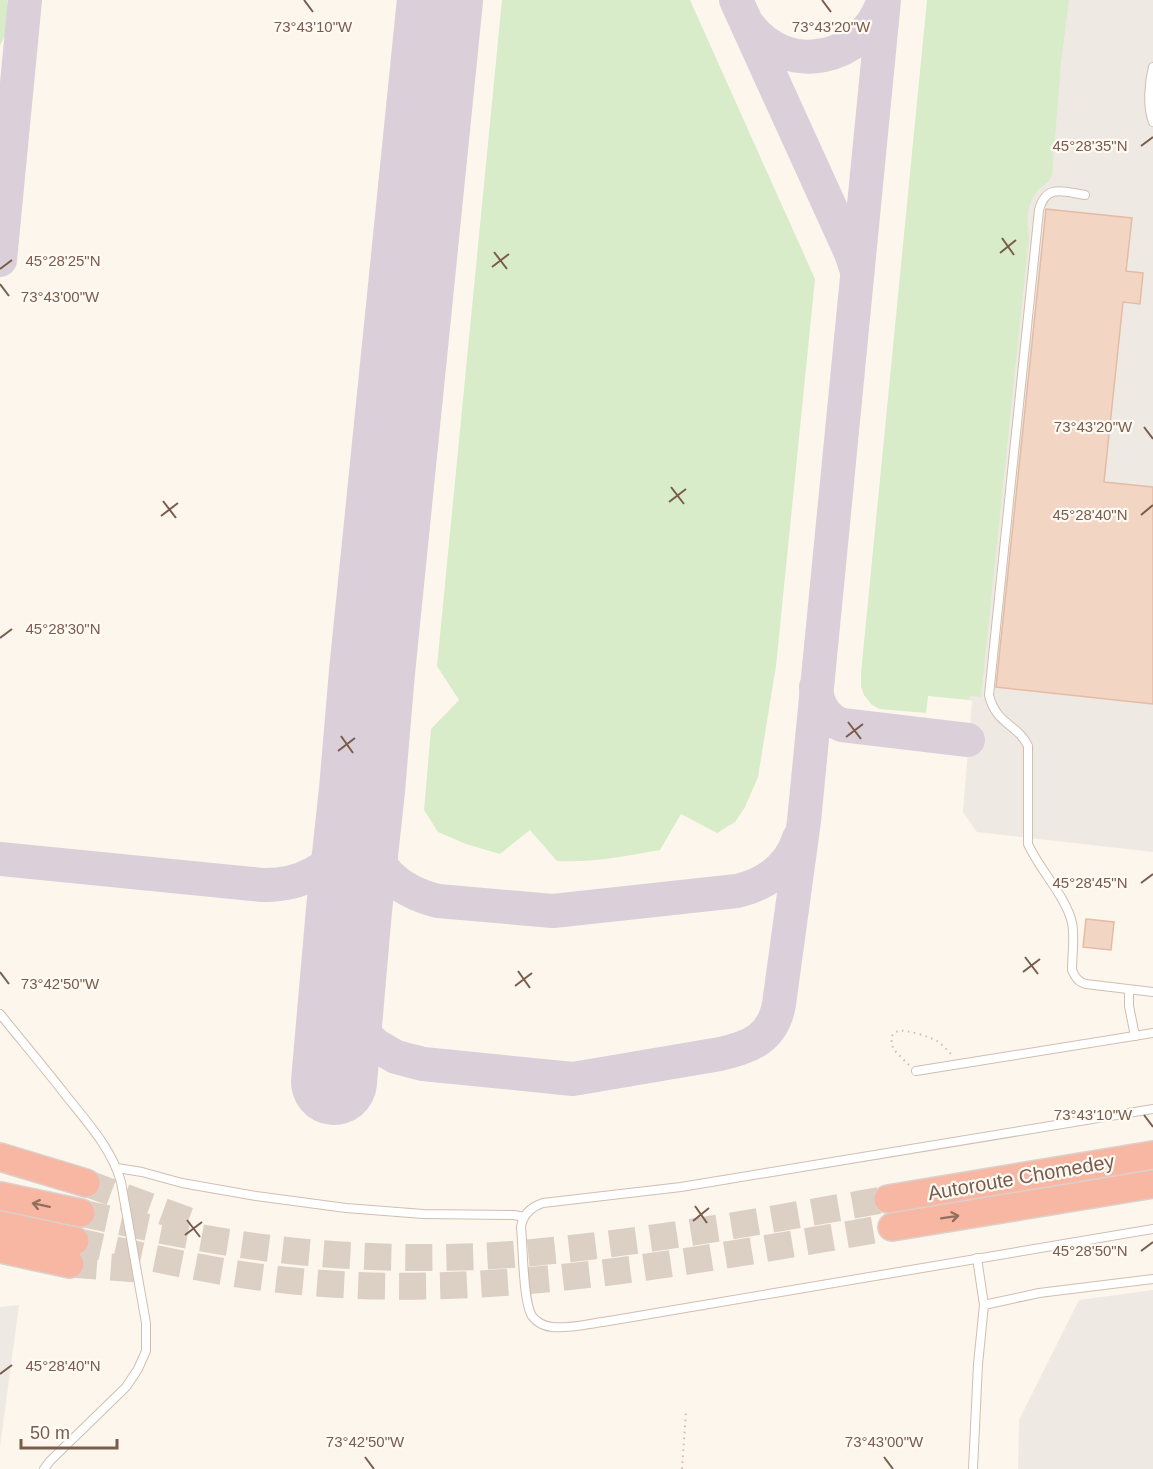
<svg xmlns="http://www.w3.org/2000/svg" width="1153" height="1469" viewBox="0 0 1153 1469" font-family="Helvetica,sans-serif">
<style>
.industrial{fill:#efe9e4}
.green{fill:#d8ecc9}
.lines{fill:none;stroke-linecap:round;stroke-linejoin:round}
.taxiway{stroke:#dbcfda;stroke-width:34}
.runway{stroke:#dbcfda;stroke-width:86}
.building{fill:#f3d5c3;stroke:#e6bba3;stroke-width:1.5}
.motorway-tunnel{stroke:#dcd0c4;stroke-width:27;stroke-dasharray:27 14;stroke-linecap:butt}
.service-casing{stroke:#d1beb0;stroke-width:10}
.motorway-casing{stroke:#dad1cd;stroke-width:30}
.path{stroke:#d9b8a5;stroke-width:2;stroke-dasharray:1.5 4.5;stroke-linecap:butt}
.service{stroke:#fff;stroke-width:8}
.motorway{stroke:#f7b7a3;stroke-width:27}
.oneway{stroke:#936e5e}
.ticks{fill:none;stroke:#7a5c4d;stroke-width:2}
.labels{text-anchor:middle;stroke-width:4.5;stroke-linejoin:round;paint-order:stroke}
.street-label{font-size:20px;fill:#7a5c4d;stroke:#fffaf3}
.ticks-label{font-size:15px;text-anchor:middle;fill:#7a5c4d;stroke:#fffaf3;stroke-width:4.5;stroke-linejoin:round;paint-order:stroke}
</style>
<rect width="100%" height="100%" fill="#fdf6ec"/>
<g class="industrial">
<polygon points="1030,0 1153,0 1153,852 977,832 963,812 972,701 969,700"/>
<polygon points="1153,1290 1153,1469 1018,1469 1019,1420 1079,1300"/>
<polygon points="19,1305 0,1447 0,1307"/>
</g>
<g class="green">
<polygon points="0,0 8,0 7,3 11,3 8,31 0,45"/>
<path d="M502,0h188l125,279 -39,387 -18,111 -13,30 -10,15 -18,11 -36,-19 -21,36c-35,6 -68,13 -103,11l-27,-31 -30,24 -34,-10 -28,-12 -14,-22 7,-81 28,-29 -22,-34z"/>
<path d="M927,0h142l-8,64 -9,111c-4,10 -10,10 -16,18 -10,13 -9,29 -7,44l-48,460 -11,-1 -1,4 -41,-4 -2,17 -47,-4 -8,-5 -7,-9 -3,-8v-14z"/>
</g>
<g class="lines">
<g class="taxiway">
<polyline points="736,0 851,253 856,268"/>
<path d="M749,26c38,51 114,35 134,-24"/>
<polyline points="0,260 25,0"/>
<path d="M372,672l2,19c-1,28 -3,55 -4,83 -1,17 -4,34 -2,51 3,43 30,66 70,76l115,10 184,-20c29,-7 53,-24 62,-53"/>
<path d="M816,687c1,18 9,32 26,38l126,15"/>
<path d="M0,859l262,26c36,1 73,-15 87,-51 5,-11 6,-24 7,-36"/>
<path d="M349,910l-2,35 2,59 4,18 9,11 15,13 19,11 27,7 150,15 147,-25c31,-7 53,-16 59,-50l25,-183 80,-821"/>
</g>
<polyline class="runway" points="334,1082 349,910 362,790 372,672 440,0"/>
</g>
<g class="building">
<polygon points="1046,209 1132,218 1126,271 1143,273 1140,304 1123,302 1104,482 1153,487 1153,704 996,687"/>
<polygon points="1086,919 1114,922 1111,950 1083,947"/>
</g>
<g class="lines">
<g class="motorway-tunnel">
<polyline points="86,1183 192,1222"/>
<path d="M81,1213c59,13 118,26 178,34 67,9 136,12 203,10 44,-1 88,-6 131,-11 99,-12 197,-30 295,-47"/>
<path d="M75,1241c73,16 144,33 219,40 201,20 401,-21 598,-54"/>
<polyline points="70,1264 138,1269"/>
</g>
<defs>
<g id="service">
<path d="M1153,67c-4,16 -6,39 0,55"/>
<path d="M1085,195c-21,-3 -39,-12 -46,15l-50,485c7,30 29,29 39,51v98c11,25 39,54 44,79 3,14 0,32 0,47 3,7 6,12 14,14l67,8"/>
<polyline points="1129,990 1129,1006 1135,1036"/>
<path d="M0,1014c21,26 43,52 64,79 22,28 47,54 57,89l25,141v28l-8,18 -12,18 -76,74 -6,8"/>
<polyline points="916,1071 1153,1033"/>
<path d="M1153,1109l-472,78 -138,16c-12,4 -20,11 -22,24 2,19 2,75 11,89 5,7 12,10 20,11 16,2 35,-3 51,-5l550,-93"/>
<polyline points="117,1168 142,1172 182,1183 256,1196 346,1208 423,1214 514,1215 524,1217"/>
<polyline points="984,1305 1039,1293 1153,1279"/>
<polyline points="973,1469 978,1364 984,1305 977,1258"/>
</g>
<g id="motorway">
<polyline points="0,1157 86,1183"/>
<polyline points="0,1196 81,1213"/>
<polyline points="888,1199 1153,1155"/>
<polyline points="0,1225 75,1241"/>
<polyline points="892,1227 1153,1184"/>
<polyline points="0,1249 70,1264"/>
</g>
</defs>
<use href="#service" class="service-casing"/>
<use href="#motorway" class="motorway-casing"/>
<g class="path">
<path d="M909,1065l-16,-16 -2,-11c2,-4 3,-5 7,-7 8,-2 32,6 39,10 6,4 10,9 15,14"/>
<polyline points="682,1469 686,1411"/>
</g>
<use href="#service" class="service"/>
<use href="#motorway" class="motorway"/>
</g>
<defs><path id="oneway-shaft" d="M-6 0H5M1.5-3L5.5 0L1.5 3" fill="none" stroke-width="1.6" stroke-linecap="round" stroke-linejoin="round" transform="scale(1.5)"/></defs>
<g class="oneway">
<use href="#oneway-shaft" transform="translate(41 1205) rotate(-168)"/>
<use href="#oneway-shaft" transform="translate(950 1217) rotate(-9)"/>
</g>
<path class="ticks" d="M304,0l9,12M822,0l9,12M1141,146l12,-9M1002,238l12,17M494,252l13,17M1000,253l16,-13M492,267l17,-13M0,269l12,-9M0,284l9,12M1144,427l9,12M671,487l13,17M163,501l13,17M669,502l17,-13M1141,515l12,-10M161,516l17,-13M0,638l12,-9M848,722l13,17M341,736l12,17M846,737l17,-13M338,751l17,-13M1141,883l12,-9M1025,957l13,17M518,971l12,17M0,972l9,12M1023,972l17,-13M515,986l17,-13M1144,1115l9,12M695,1206l12,17M187,1220l13,17M693,1221l16,-13M185,1235l17,-13M1141,1251l12,-9M0,1374l12,-9M365,1457l9,12M884,1457l9,12"/>
<g class="labels">
<g class="street-label">
<text transform="translate(1021 1177) rotate(-10)" y="7">Autoroute Chomedey</text>
</g>
</g>
<g class="ticks-label">
<text x="313" y="32">73°43'10"W</text>
<text x="831" y="32">73°43'20"W</text>
<text x="1090" y="151">45°28'35"N</text>
<text x="63" y="266">45°28'25"N</text>
<text x="60" y="302">73°43'00"W</text>
<text x="1093" y="432">73°43'20"W</text>
<text x="1090" y="520">45°28'40"N</text>
<text x="63" y="634">45°28'30"N</text>
<text x="1090" y="888">45°28'45"N</text>
<text x="60" y="989">73°42'50"W</text>
<text x="1093" y="1120">73°43'10"W</text>
<text x="1090" y="1256">45°28'50"N</text>
<text x="63" y="1371">45°28'40"N</text>
<text x="365" y="1447">73°42'50"W</text>
<text x="884" y="1447">73°43'00"W</text>
</g>
<path d="M21 1439v9h96v-9" fill="none" stroke="#7a5c4d" stroke-width="3"/>
<text x="30" y="1439" font-size="18" fill="#7a5c4d" stroke="#fffaf3" stroke-width="4.5" paint-order="stroke">50 m</text>
</svg>
